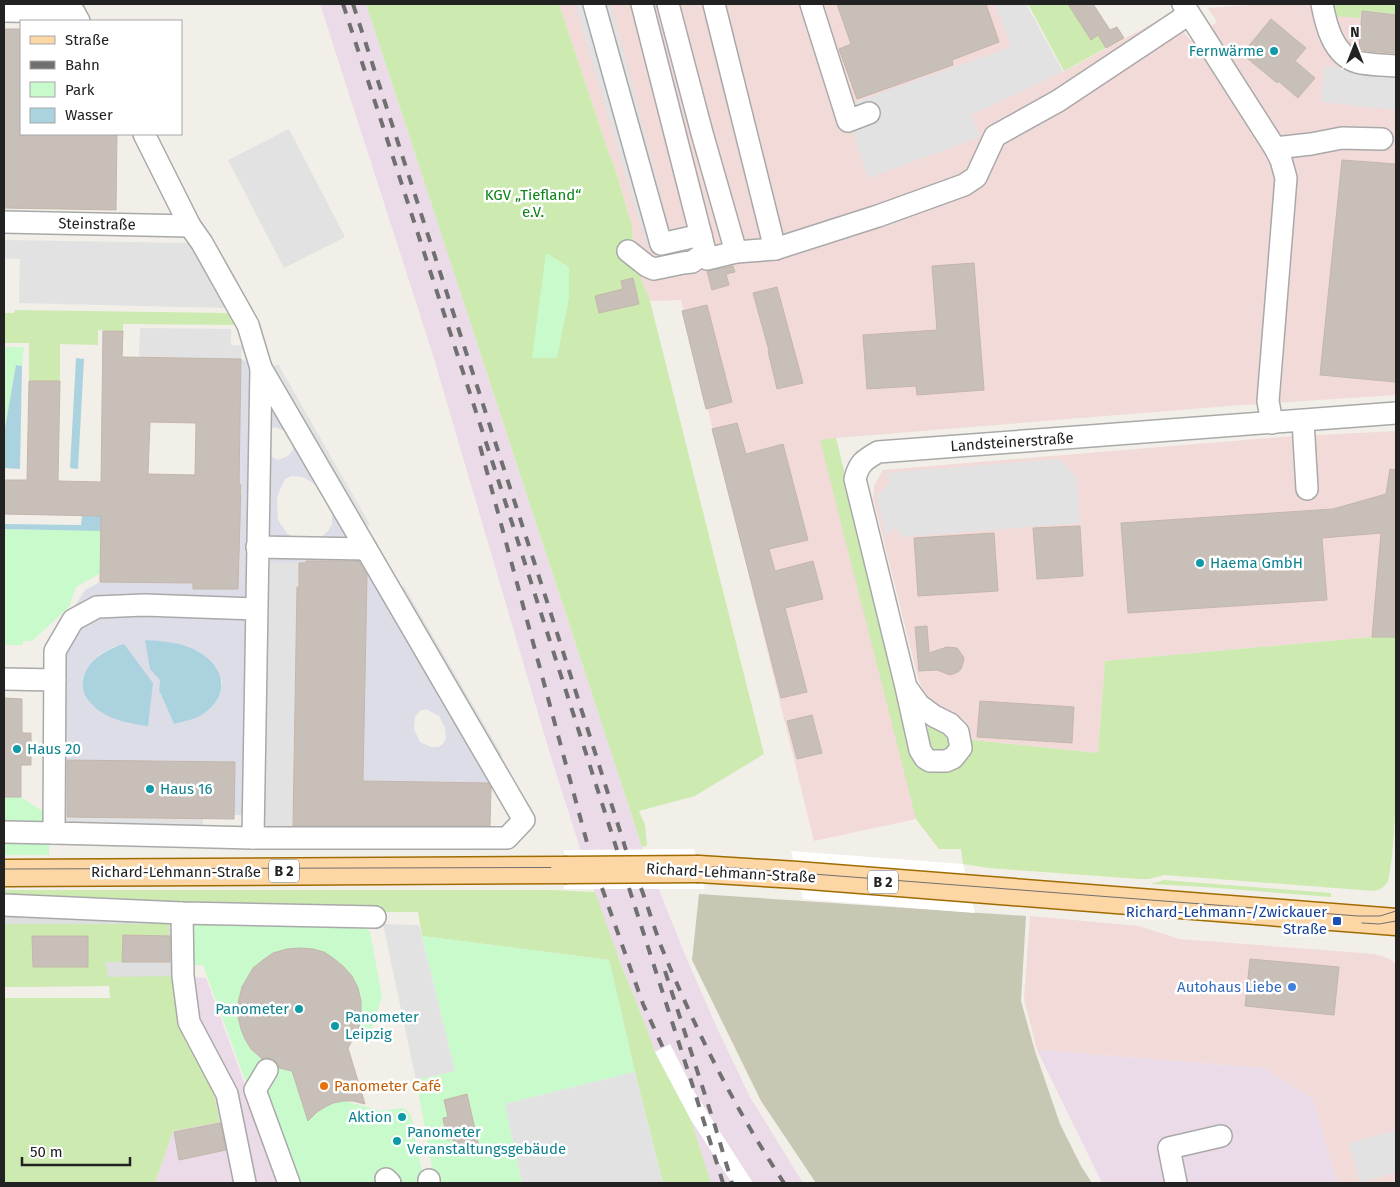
<svg xmlns="http://www.w3.org/2000/svg" width="1400" height="1187" viewBox="0 0 1400 1187" font-family="'Fira Sans',sans-serif">
<style>
.residential{fill:#e0dfdf}
.commercial{fill:#f2dad9}
.industrial{fill:#ebdbe8}
.construction{fill:#c7c7b4}
.grass{fill:#cdebb0}
.park{fill:#c8facc}
.parking{fill:#e2e2e2}
.plaza{fill:#dddde8;fill-rule:evenodd}
.water{fill:#aad3df}
.pier{fill:#fff}
.building{fill:#c7bfb8;stroke:#c4b6ab;fill-rule:evenodd}
.lines{fill:none;stroke-linecap:round;stroke-linejoin:round}
.minor-casing{stroke:#a9a9a9;stroke-width:24}
.major-casing{stroke:#a06b00;stroke-width:29}
.minor{stroke:#fff;stroke-width:21}
.major{stroke:#fcd6a4;stroke-width:26}
.tram{stroke:#707070;stroke-width:1}
.rail{stroke:#707070;stroke-width:4;stroke-dasharray:10 10;stroke-linecap:butt}
.major-bridge-casing{stroke:#a06b00;stroke-width:29;stroke-linecap:butt}
.major-bridge{stroke:#fcd6a4;stroke-width:26}
.culture-dot{fill:#0f9aa8;stroke:#fff;stroke-width:2}
.transit-dot{fill:#1a4fb4;stroke:#fff;stroke-width:2}
.shop-dot{fill:#3f7fe0;stroke:#fff;stroke-width:2}
.food-dot{fill:#e8710a;stroke:#fff;stroke-width:2}
.labels{text-anchor:middle;stroke-width:5;stroke-linejoin:round;paint-order:stroke}
.shield{fill:#fff;stroke:#646464;stroke-width:1}
.shield-label{font-size:14px;font-weight:bold;fill:#222}
.culture-label{font-size:15px;fill:#0d838f;stroke:#fff;text-anchor:start}
.park-label{font-size:15px;fill:#0c8416;stroke:#fff}
.street-label{font-size:15px;fill:#222;stroke:#fff}
.transit-label{font-size:15px;fill:#164399;stroke:#fff;text-anchor:end}
.shop-label{font-size:15px;fill:#366cbe;stroke:#fff;text-anchor:end}
.food-label{font-size:15px;fill:#c56008;stroke:#fff;text-anchor:start}
</style>
<rect width="100%" height="100%" fill="#f2efe9"/>
<polygon class="residential" points="4,915 191,920 191,977 108,977 109,986 4,987"/>
<g class="commercial">
<polygon points="559,4 1026,4 1063,72 1170,14 1190,40 1217,22 1208,8 1262,4 1396,4 1396,395 1229,406 836,438 896,682 939,849 916,819 814,841 681,300 650,301 634,261 641,254 633,241 632,226 614,165 609,154"/>
<polygon points="1396,431 1396,637 1372,637 1105,661 1098,753 972,740 966,721 930,700 922,689 918,678 873,498 874,486 883,470 1281,437"/>
<polygon points="1030,916 1139,926 1179,939 1375,954 1388,958 1394,962 1396,970 1396,1183 1337,1183 1313,1099 1264,1068 1037,1050 1024,999"/>
</g>
<g class="industrial">
<polygon points="320,4 366,4 642,847 686,957 717,1028 750,1097 803,1183 711,1183 691,1120 655,1052 649,1034 605,923 579,845 550,754 432,352"/>
<polygon points="172,976 206,978 281,1183 155,1183 173,1131 213,1091 183,1036 176,1010"/>
<polygon points="1037,1050 1264,1068 1313,1099 1337,1183 1102,1183"/>
</g>
<polygon class="construction" points="699,894 1026,916 1021,1001 1035,1051 1060,1124 1081,1166 1092,1183 816,1183 761,1101 692,960"/>
<g class="grass">
<polygon points="366,4 559,4 609,154 614,165 632,226 633,241 641,254 634,261 650,301 764,754 695,796 639,811 645,825 647,846 642,847 631,813"/>
<polygon points="1028,4 1068,4 1091,39 1098,35 1106,48 1064,71"/>
<polygon points="1332,4 1396,4 1396,14 1361,11 1360,18 1332,16"/>
<polygon points="15,310 228,313 238,325 123,324 123,331 98,330 98,345 60,344 60,381 29,381 29,343 4,343 4,313 14,313"/>
<polygon points="836,438 896,682 920,763 934,773 953,770 969,758 972,740 1098,753 1105,661 1372,637 1396,637 1396,802 1392,857 1388,882 1381,889 1374,891 1164,875 1149,879 1139,879 989,868 963,864 961,849 939,849 916,819 820,440"/>
<path d="M932,725l16,10 3,7 -2,8 -12,3c-7,-6 -10,-17 -9,-27z"/>
<polygon points="1164,880 1331,893 1331,897 1205,887 1151,884"/>
<polygon points="4,890 551,890 595,892 619,959 649,1034 655,1052 691,1120 711,1183 663,1183 635,1072 609,960 422,936 418,912 379,912 364,906 227,906 4,898"/>
<polygon points="4,924 169,924 169,936 123,935 122,962 105,962 108,977 172,976 176,1010 183,1036 213,1091 220,1122 173,1131 155,1183 4,1183 4,998 110,998 109,986 5,987 4,981"/>
</g>
<g class="park">
<polygon points="546,253 569,267 569,298 557,358 532,358"/>
<polygon points="4,347 24,347 22,366 16,365 4,434"/>
<polygon points="4,529 101,531 101,573 76,587 69,607 32,641 23,641 23,645 4,645"/>
<polygon points="4,797 21,797 39,809 49,811 49,855 4,855"/>
<polygon points="356,920 370,932 382,996 367,1044 350,1038 303,1090 382,1111 401,1108 405,1109 411,1115 424,1183 283,1183 203,965 192,965 191,921"/>
<polygon points="422,936 609,960 635,1072 505,1104 522,1183 435,1183 416,1080 455,1071"/>
</g>
<g class="parking">
<polygon points="575,4 611,4 675,250 656,255 646,244"/>
<polygon points="995,4 1026,4 1063,72 971,115 980,137 868,178 844,106 1011,47"/>
<polygon points="1324,66 1396,73 1396,110 1321,102"/>
<polygon points="289,129 345,237 284,268 228,160"/>
<polygon points="4,240 189,243 225,308 19,303 20,259 4,258"/>
<polygon points="140,328 231,329 231,345 242,346 241,359 139,358"/>
<polygon points="278,364 370,525 359,530 268,370"/>
<polygon points="1060,459 1077,479 1080,523 902,537 895,527 886,536 876,496 890,483 885,473"/>
<polygon points="267,562 299,563 299,587 297,588 293,831 262,830"/>
<polygon points="404,586 502,755 492,761 394,591"/>
<polygon points="64,817 203,819 203,837 64,833"/>
<polygon points="383,924 419,925 455,1071 416,1080"/>
<polygon points="635,1072 663,1183 522,1183 505,1104"/>
<polygon points="1396,1130 1396,1172 1360,1183 1349,1143"/>
</g>
<path class="plaza" d="M241,359l20,9 244,416 -146,-3v-3h5v-20l-5,-1 5,-4v-20h-4l4,-4 3,-168h-61v2h-39l-5,253 -28,-1 1,-53 -185,-2 3,-119 32,-51 15,-8 93,1v6h45l2,-85 -6,-10h8v-8l-9,-1v-7h6l2,-98 -2,-5 2,-1zM275,427l14,6 3,7 1,10 -5,6 -10,4 -8,-4 -5,-4 4,-22zM291,476l11,1 8,4 8,6 4,5 10,18v14l-4,7 -8,7 -25,2 -8,-7 -9,-13 -1,-21 2,-7 6,-13zM170,642l21,6 26,20 5,14 -2,11 -33,28 -13,3 -15,-34 1,-10zM115,646l33,80 -26,-5 -19,-8 -13,-11 -7,-15 -1,-8 3,-7 15,-18zM426,709l13,7 6,12 1,10 -3,6 -5,3h-7l-11,-5 -6,-13 1,-12 5,-6z"/>
<g class="water">
<polygon points="76,358 84,359 78,469 70,468"/>
<polygon points="16,365 22,366 20,469 4,468 4,434"/>
<polygon points="82,516 101,516 101,531 4,529 4,524 81,525"/>
<path d="M145,640c16,1 32,2 46,8 34,15 43,47 9,68 -9,4 -17,6 -26,8l-15,-34 1,-10 -10,-11z"/>
<path d="M124,644l29,39 -5,43c-16,-2 -33,-5 -47,-14 -38,-26 -11,-59 23,-68z"/>
</g>
<g class="pier">
<polygon points="694,849 705,889 564,889 564,850"/>
<polygon points="791,851 963,864 975,913 803,899"/>
<polygon points="670,1044 695,1093 753,1183 732,1183 691,1120 655,1052"/>
</g>
<g class="building">
<polygon points="837,4 986,4 999,42 952,60 953,65 857,99 839,49 851,44"/>
<polygon points="1068,4 1093,4 1110,30 1117,27 1124,38 1106,48 1098,35 1091,40"/>
<polygon points="1362,11 1396,15 1396,53 1368,51 1359,49"/>
<polygon points="1271,19 1306,48 1295,61 1315,78 1298,98 1278,81 1277,83 1242,54"/>
<polygon points="4,29 21,29 21,134 117,134 116,210 4,208"/>
<polygon points="1342,160 1396,164 1396,382 1320,375"/>
<polygon points="974,263 984,390 917,395 916,386 867,389 863,335 937,330 932,266"/>
<polygon points="733,266 735,272 726,274 729,285 712,290 707,271"/>
<polygon points="633,278 639,304 599,313 595,296 623,289 621,281"/>
<polygon points="777,287 803,383 777,389 768,351 769,351 753,293"/>
<polygon points="707,305 732,402 706,409 682,311"/>
<path d="M103,331h20l-1,26 119,2 -2,126h2l-3,104h-45v-6l-93,-1 1,-66 -97,-2v-34h23l2,-99h31l-2,100 43,1zM150,422l46,1 -1,52 -47,-1z"/>
<polygon points="737,423 746,454 783,444 808,540 769,549 775,571 813,561 823,599 785,608 807,692 781,698 712,429"/>
<polygon points="1390,469 1396,470 1396,637 1372,637 1381,533 1322,538 1327,600 1128,613 1121,523 1333,509 1386,494"/>
<polygon points="1080,526 1083,576 1037,579 1033,528"/>
<polygon points="994,533 998,591 918,596 914,538"/>
<polygon points="306,561 359,561 367,575 363,781 488,783 491,787 490,826 293,826 297,587 299,587 299,563 306,563"/>
<polygon points="927,626 929,653 947,647 957,648 963,656 964,660 961,669 958,672 950,675 937,670 919,671 915,627"/>
<polygon points="4,698 22,699 22,733 31,733 31,765 21,765 21,797 4,797"/>
<polygon points="980,701 1074,707 1072,743 977,737"/>
<polygon points="812,715 822,753 797,759 787,721"/>
<polygon points="67,760 235,762 234,819 67,817"/>
<polygon points="123,935 170,936 170,962 122,962"/>
<polygon points="32,936 88,936 88,967 33,967"/>
<polygon points="300,948 313,949 324,952 333,958 343,966 352,976 358,988 361,1001 361,1015 359,1028 348,1048 365,1104 353,1101 343,1101 333,1103 325,1107 317,1112 308,1121 292,1071 279,1068 278,1064 273,1059 268,1058 262,1059 259,1056 251,1049 245,1039 241,1029 238,1017 238,1003 242,987 253,968 263,960 273,953 287,949"/>
<polygon points="1250,959 1339,967 1334,1015 1245,1006"/>
<polygon points="467,1094 480,1151 457,1156 453,1139 447,1140 443,1118 448,1117 444,1100"/>
<polygon points="220,1123 226,1150 179,1160 174,1132"/>
</g>
<g class="lines">
<defs>
<g id="minor">
<polyline points="594,4 661,244 701,235"/>
<polyline points="642,4 707,259 736,252 775,249 878,216 964,185 976,177 995,136 1058,101 1189,14"/>
<polyline points="668,4 702,133 736,252"/>
<polyline points="714,4 775,249"/>
<polyline points="811,4 848,121 869,113"/>
<polyline points="1183,4 1275,148 1281,160 1286,178 1268,401 1272,423"/>
<path d="M1322,4c4,21 11,51 35,58 12,3 27,3 39,4"/>
<polyline points="4,11 74,12 79,21"/>
<polyline points="144,134 190,226 202,243 248,325 261,368 524,820 507,838 253,838"/>
<polyline points="1275,148 1311,144 1342,138 1382,139"/>
<polyline points="4,222 190,226"/>
<polyline points="628,251 647,266 654,269 683,263 692,262 705,253"/>
<polyline points="1303,421 1307,489"/>
<polyline points="257,547 366,549"/>
<polyline points="256,609 144,605 97,607 73,620 55,651 54,833 253,838 261,368"/>
<polyline points="4,679 55,680"/>
<path d="M906,687l13,18 15,11 16,8 8,8 3,16 -8,10 -7,3h-16l-5,-3 -5,-8 -14,-63 -51,-208c4,-16 9,-19 23,-27l518,-39"/>
<polyline points="4,832 54,833"/>
<polyline points="4,905 182,913 375,917"/>
<polyline points="182,913 183,976 189,1022 227,1094 245,1183"/>
<polyline points="267,1070 255,1090 289,1183"/>
<polyline points="386,1179 390,1183"/>
<polyline points="429,1180 429,1183"/>
<polyline points="1176,1183 1169,1148 1221,1136"/>
</g>
<g id="major">
<polyline points="699,869 797,875 1396,922"/>
<polyline points="4,873 564,870"/>
</g>
</defs>
<use href="#minor" class="minor-casing"/>
<use href="#major" class="major-casing"/>
<use href="#minor" class="minor"/>
<use href="#major" class="major"/>
<g class="tram">
<polyline points="4,869 722,867 1358,916 1380,916 1396,911"/>
<polyline points="1362,923 1379,924 1396,921"/>
</g>
<g class="rail">
<polyline points="343,4 495,470 617,850"/>
<polyline points="353,4 552,617 626,850"/>
<polyline points="480,446 589,850"/>
<polyline points="602,888 643,1004 664,1050"/>
<polyline points="629,888 695,1093 723,1183"/>
<path d="M641,888c7,19 13,39 20,58 34,83 74,163 123,237"/>
<polyline points="665,971 715,1126 732,1183"/>
</g>
<defs>
<polyline id="major-bridge" points="564,870 699,869"/>
</defs>
<use href="#major-bridge" class="major-bridge-casing"/>
<use href="#major-bridge" class="major-bridge"/>
</g>
<g class="culture-dot">
<circle cx="1274" cy="51" r="5"/>
<circle cx="1200" cy="563" r="5"/>
<circle cx="17" cy="749" r="5"/>
<circle cx="150" cy="789" r="5"/>
<circle cx="299" cy="1009" r="5"/>
<circle cx="335" cy="1026" r="5"/>
<circle cx="402" cy="1117" r="5"/>
<circle cx="397" cy="1141" r="5"/>
</g>
<rect class="transit-dot" x="1332" y="916" width="10" height="10" rx="2.5"/>
<circle class="shop-dot" cx="1292" cy="987" r="5"/>
<circle class="food-dot" cx="324" cy="1086" r="5"/>
<g class="labels">
<g class="shield">
<rect x="269" y="859.5" width="30" height="23" rx="4"/>
<rect x="868" y="870.5" width="30" height="23" rx="4"/>
</g>
<g class="shield-label">
<text x="284" y="876">B 2</text>
<text x="883" y="887">B 2</text>
</g>
<g class="culture-label">
<text x="1264" y="56" text-anchor="end">Fernwärme</text>
<text x="1210" y="568">Haema GmbH</text>
<text x="27" y="754">Haus 20</text>
<text x="160" y="794">Haus 16</text>
<text x="289" y="1014" text-anchor="end">Panometer</text>
<text x="345" y="1022">Panometer<tspan x="345" dy="17">Leipzig</tspan></text>
<text x="392" y="1122" text-anchor="end">Aktion</text>
<text x="407" y="1137">Panometer<tspan x="407" dy="17">Veranstaltungsgebäude</tspan></text>
</g>
<g class="park-label">
<text x="533" y="200">KGV „Tiefland“<tspan x="533" dy="17">e.V.</tspan></text>
</g>
<g class="street-label">
<text transform="translate(97 224) rotate(1)" y="5">Steinstraße</text>
<text transform="translate(1012 442) rotate(-4)" y="5">Landsteinerstraße</text>
<text x="176" y="877">Richard-Lehmann-Straße</text>
<text transform="translate(731 873) rotate(3)" y="5">Richard-Lehmann-Straße</text>
</g>
<g class="transit-label">
<text x="1327" y="917">Richard-Lehmann-/Zwickauer<tspan x="1327" dy="17">Straße</tspan></text>
</g>
<g class="shop-label">
<text x="1282" y="992">Autohaus Liebe</text>
</g>
<g class="food-label">
<text x="334" y="1091">Panometer Café</text>
</g>
</g>
<rect width="1400" height="1187" fill="none" stroke="#222222" stroke-width="10"/>
<rect x="20" y="20" width="162" height="115" fill="#ffffff" stroke="#a7a7a7"/>
<rect x="30" y="36" width="25" height="8" fill="#fcd6a4" stroke="#a7a7a7"/>
<text x="65" y="45" font-size="15" fill="#222222">Straße</text>
<rect x="30" y="61" width="25" height="8" fill="#707070" stroke="#a7a7a7"/>
<text x="65" y="70" font-size="15" fill="#222222">Bahn</text>
<rect x="30" y="82" width="25" height="15" fill="#c8facc" stroke="#a7a7a7"/>
<text x="65" y="95" font-size="15" fill="#222222">Park</text>
<rect x="30" y="108" width="25" height="15" fill="#aad3df" stroke="#a7a7a7"/>
<text x="65" y="120" font-size="15" fill="#222222">Wasser</text>
<g transform="translate(1355 45)" stroke="#ffffff" stroke-width="4" paint-order="stroke">
<path d="M0-4L9 19L0 12L-9 19Z" fill="#222222"/>
<text y="-8" font-size="14" font-weight="bold" text-anchor="middle" fill="#222222">N</text>
</g>
<path d="M22 1157v8h108v-8" fill="none" stroke="#222222" stroke-width="2.5"/>
<text x="30" y="1157" font-size="15" fill="#222222" stroke="#ffffff" stroke-width="4" paint-order="stroke">50 m</text>
</svg>
